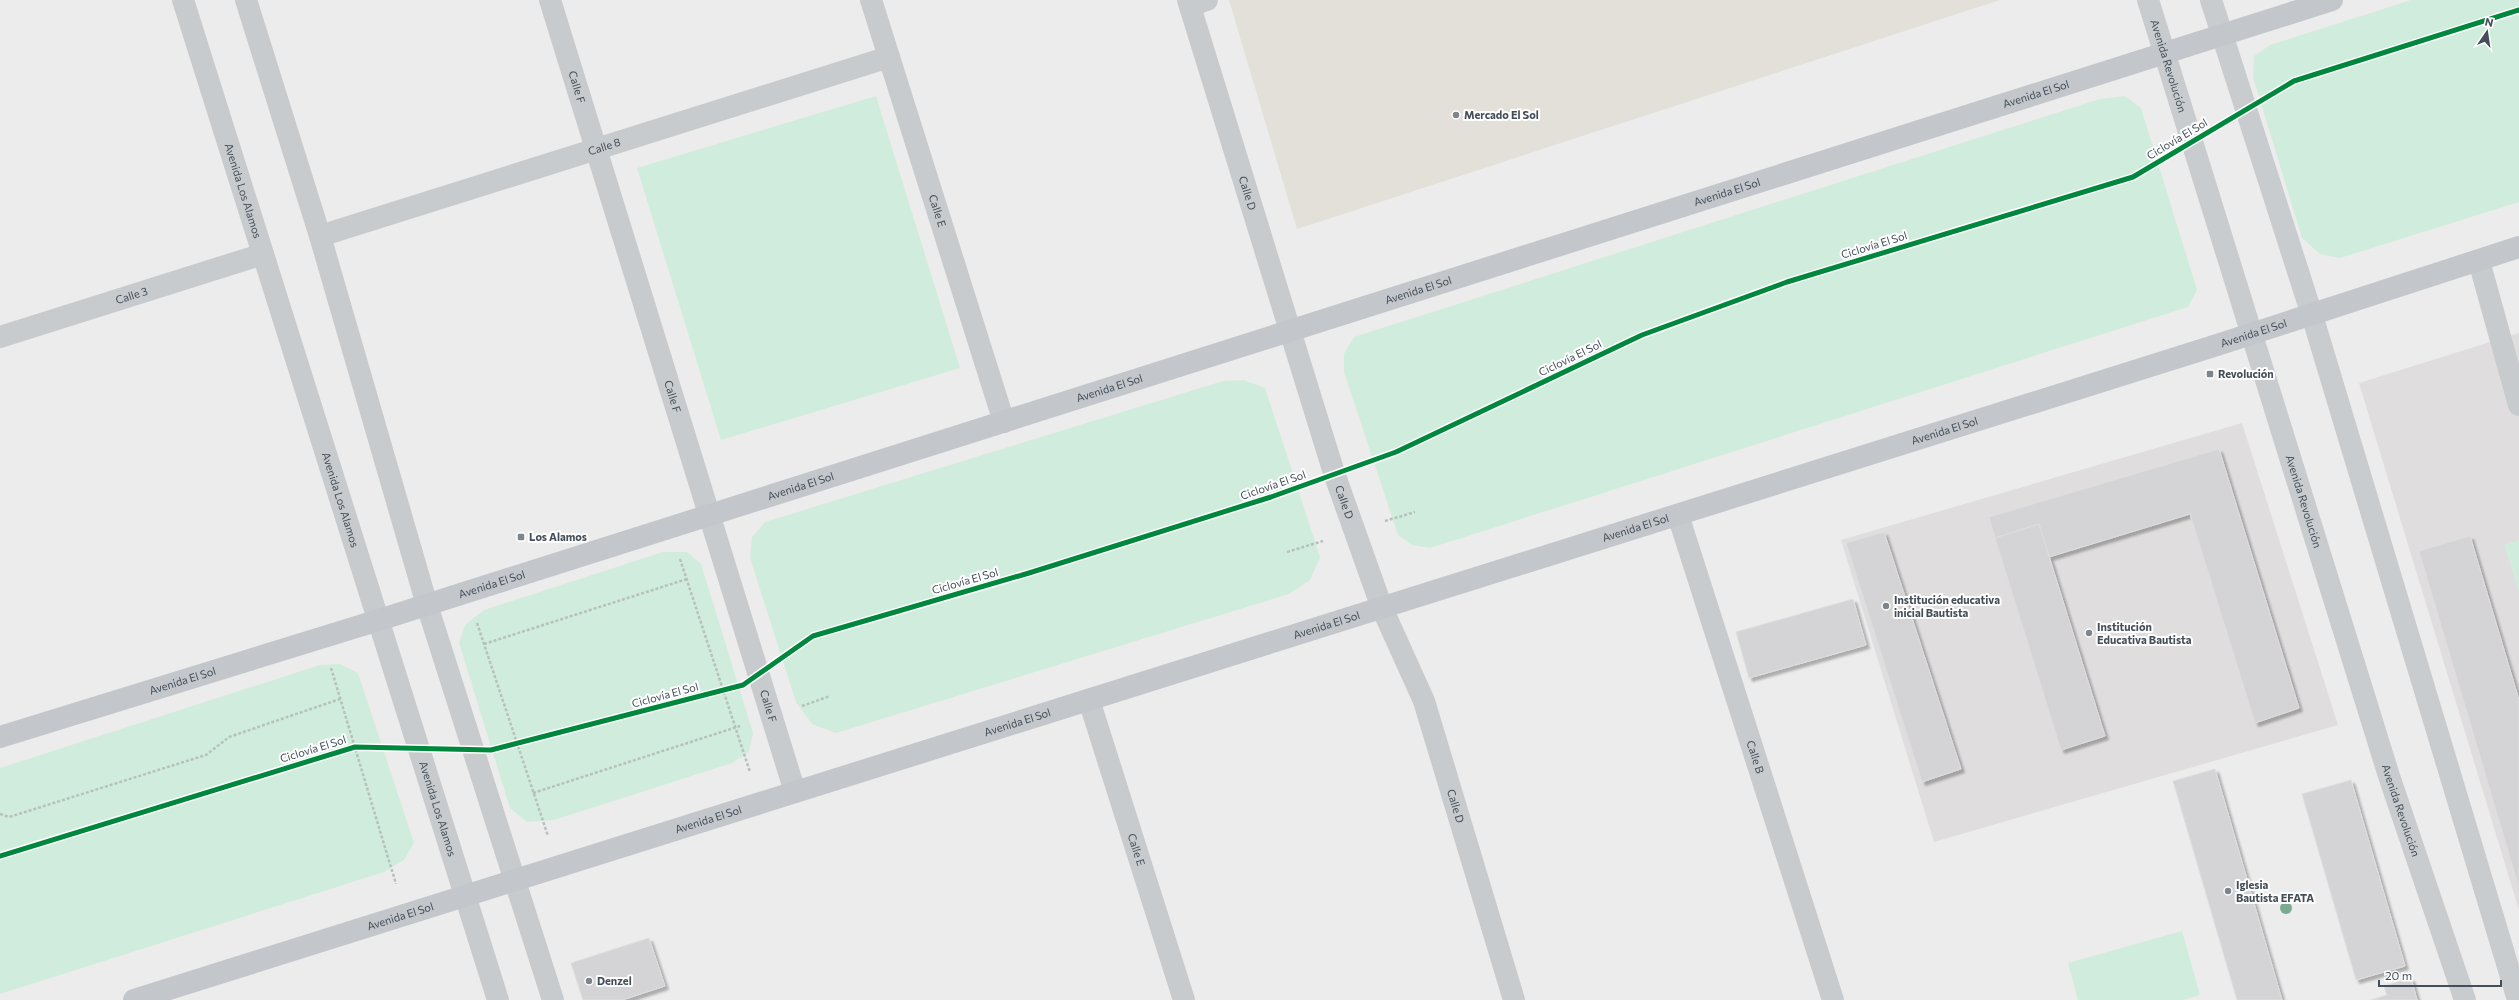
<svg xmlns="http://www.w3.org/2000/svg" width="2519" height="1000" viewBox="0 0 2519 1000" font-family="Commissioner,sans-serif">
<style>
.commercial{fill:#e2e0d9}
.education{fill:#dfddde}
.green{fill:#d0ecdc}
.building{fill:#d4d4d6;stroke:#dededf;filter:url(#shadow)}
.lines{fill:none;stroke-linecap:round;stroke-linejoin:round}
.path{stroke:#b6c1be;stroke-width:2.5;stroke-dasharray:3 2;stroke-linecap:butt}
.service{stroke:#c8cbcd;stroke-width:22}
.minor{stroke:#c8cbcd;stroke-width:22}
.tertiary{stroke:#c8cbcd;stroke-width:22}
.secondary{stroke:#c9cccf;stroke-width:22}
.primary{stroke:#c3c7cb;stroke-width:22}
.cycleway-casing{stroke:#fff;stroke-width:8}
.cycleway{stroke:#00873e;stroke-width:5}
.tree{fill:#78ab92}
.poi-dot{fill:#7f858c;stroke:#fff;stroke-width:1.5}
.labels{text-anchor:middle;stroke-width:4;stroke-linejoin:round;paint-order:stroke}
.street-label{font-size:11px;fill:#444e58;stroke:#fff}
.poi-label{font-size:11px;font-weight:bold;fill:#444e58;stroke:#fff;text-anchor:start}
</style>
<defs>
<filter id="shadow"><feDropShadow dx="3.5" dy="3.5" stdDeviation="1" flood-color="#0004"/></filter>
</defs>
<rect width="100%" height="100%" fill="#edecec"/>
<polygon class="commercial" points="1229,0 2000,0 1297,229"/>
<g class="education">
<polygon points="2519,333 2519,910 2359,383"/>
<polygon points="2242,423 2338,725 1934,842 1841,540"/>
</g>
<g class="green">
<polygon points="2411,0 2519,0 2519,202 2340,258 2320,254 2302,238 2253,77 2254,56 2270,45"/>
<polygon points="876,96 960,368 721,440 637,168"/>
<polygon points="2125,96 2141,108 2197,290 2188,307 1430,548 1412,545 1398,535 1344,372 1344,354 1354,337 2100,99"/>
<polygon points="1244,380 1265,388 1320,557 1310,580 1289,594 836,733 812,724 796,702 750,558 752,537 765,522 1223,381"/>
<polygon points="2519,540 2519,592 2504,545"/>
<polygon points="663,552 687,552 701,564 753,733 749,752 732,763 554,820 527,822 510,808 459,643 465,625 484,610"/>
<polygon points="340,664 358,673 414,843 404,860 384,872 0,994 0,768 320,665"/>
<polygon points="2182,931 2200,995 2183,1000 2078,1000 2068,963"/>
</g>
<g class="building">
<polygon points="2219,449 2299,708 2255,723 2190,514 2049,557 2039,524 1995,538 1989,517"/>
<polygon points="2039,524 2105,736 2061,750 1995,538"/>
<polygon points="1884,532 1961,769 1922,782 1846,543"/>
<polygon points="2470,536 2519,700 2519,888 2419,551"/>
<polygon points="1853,599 1866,645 1749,678 1736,632"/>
<polygon points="2215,769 2282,1000 2237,1000 2173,781"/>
<polygon points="2351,780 2405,966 2356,980 2302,794"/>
<polygon points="649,938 665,986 622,1000 583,1000 571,963"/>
<polygon points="2411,978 2417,1000 2371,1000 2387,995 2384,986"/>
</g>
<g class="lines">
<g class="path">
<polyline points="1385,521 1415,512"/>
<polyline points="1287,552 1323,541"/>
<polyline points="680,559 750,772"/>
<polyline points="477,623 548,836"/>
<polyline points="484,644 687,579"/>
<polyline points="331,668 396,884"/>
<polyline points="802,706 830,696"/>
<polyline points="533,793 740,726"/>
<polyline points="0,814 9,817 206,755 229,737 340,699"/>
</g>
<g class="service">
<polyline points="1190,6 1207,0"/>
<polyline points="2479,261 2519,405"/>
</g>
<g class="minor">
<path id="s1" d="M550,0l245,792"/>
<path id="s2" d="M871,0l133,422"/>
<path id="s3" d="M1188,0l146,473 48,135 42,93 90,299"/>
<path id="s4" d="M320,236l569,-179"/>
<path id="s5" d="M0,337l263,-83"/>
<path id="s6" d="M1678,515l155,485"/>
<path id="s7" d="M1089,700l95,300"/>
</g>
<g class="tertiary">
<path id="s8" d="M183,0l315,1000"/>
<polyline points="246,0 320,236 427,605 553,1000"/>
</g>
<g class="secondary">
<path id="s9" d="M2148,0l241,776 76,224"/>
<polyline points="2211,0 2312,315 2518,1000"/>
</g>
<g class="primary">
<path id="s10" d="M0,737l379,-117 1953,-620"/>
<path id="s11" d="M134,1000l2083,-655 302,-98"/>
</g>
<defs>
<polyline id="cycleway" points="0,856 355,747 491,750 743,685 813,636 1029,573 1271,497 1396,452 1642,335 1787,282 2133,177 2294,81 2519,10"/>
</defs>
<use href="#cycleway" class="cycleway-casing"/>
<use href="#cycleway" class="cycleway"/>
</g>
<circle class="tree" cx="2286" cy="908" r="6"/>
<g class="poi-dot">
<circle cx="1456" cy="115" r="4"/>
<rect x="2206" y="370" width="8" height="8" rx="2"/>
<rect x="517" y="533" width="8" height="8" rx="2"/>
<circle cx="1886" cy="606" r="4"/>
<circle cx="2089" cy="633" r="4"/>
<circle cx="2228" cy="891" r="4"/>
<circle cx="589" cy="981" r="4"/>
</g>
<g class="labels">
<g class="street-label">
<text dy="4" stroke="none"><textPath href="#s9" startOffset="69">Avenida Revolución</textPath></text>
<text dy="4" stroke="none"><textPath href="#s1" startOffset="91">Calle F</textPath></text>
<text dy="4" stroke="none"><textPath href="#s10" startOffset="2135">Avenida El Sol</textPath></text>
<text transform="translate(2177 139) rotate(-31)" y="4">Ciclovía El Sol</text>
<text dy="4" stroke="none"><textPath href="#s4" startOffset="298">Calle 8</textPath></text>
<text dy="4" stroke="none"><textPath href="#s8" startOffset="200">Avenida Los Alamos</textPath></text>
<text dy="4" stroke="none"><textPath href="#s10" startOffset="1811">Avenida El Sol</textPath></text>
<text dy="4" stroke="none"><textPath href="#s3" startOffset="202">Calle D</textPath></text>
<text dy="4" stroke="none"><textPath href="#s2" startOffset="221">Calle E</textPath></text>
<text transform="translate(1874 245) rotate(-17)" y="4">Ciclovía El Sol</text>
<text dy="4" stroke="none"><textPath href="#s10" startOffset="1487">Avenida El Sol</textPath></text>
<text dy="4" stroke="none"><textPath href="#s5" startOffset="138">Calle 3</textPath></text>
<text dy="4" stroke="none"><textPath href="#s11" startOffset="2222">Avenida El Sol</textPath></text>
<text transform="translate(1570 358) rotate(-26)" y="4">Ciclovía El Sol</text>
<text dy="4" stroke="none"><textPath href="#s10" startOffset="1163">Avenida El Sol</textPath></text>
<text dy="4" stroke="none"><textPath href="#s1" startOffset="415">Calle F</textPath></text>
<text dy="4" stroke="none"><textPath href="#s11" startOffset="1898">Avenida El Sol</textPath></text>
<text transform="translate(1273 485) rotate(-19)" y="4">Ciclovía El Sol</text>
<text dy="4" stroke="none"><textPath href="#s10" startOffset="839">Avenida El Sol</textPath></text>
<text dy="4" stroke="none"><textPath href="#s8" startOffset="524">Avenida Los Alamos</textPath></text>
<text dy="4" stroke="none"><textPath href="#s9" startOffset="525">Avenida Revolución</textPath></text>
<text dy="4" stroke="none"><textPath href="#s3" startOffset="526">Calle D</textPath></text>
<text dy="4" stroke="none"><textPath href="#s11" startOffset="1574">Avenida El Sol</textPath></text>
<text transform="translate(965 581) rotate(-16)" y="4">Ciclovía El Sol</text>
<text dy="4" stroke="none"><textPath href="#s10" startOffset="515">Avenida El Sol</textPath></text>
<text dy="4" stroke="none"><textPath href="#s11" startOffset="1250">Avenida El Sol</textPath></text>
<text dy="4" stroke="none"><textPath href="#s10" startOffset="191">Avenida El Sol</textPath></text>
<text transform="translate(665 695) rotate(-15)" y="4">Ciclovía El Sol</text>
<text dy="4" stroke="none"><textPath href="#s1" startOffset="739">Calle F</textPath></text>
<text dy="4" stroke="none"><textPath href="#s11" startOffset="926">Avenida El Sol</textPath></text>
<text transform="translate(313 749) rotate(-17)" y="4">Ciclovía El Sol</text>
<text dy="4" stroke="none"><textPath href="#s6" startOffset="254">Calle B</textPath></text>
<text dy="4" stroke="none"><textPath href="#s3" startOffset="850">Calle D</textPath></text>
<text dy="4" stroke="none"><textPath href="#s8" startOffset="848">Avenida Los Alamos</textPath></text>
<text dy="4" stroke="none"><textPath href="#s9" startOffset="849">Avenida Revolución</textPath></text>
<text dy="4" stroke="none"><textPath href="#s11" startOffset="602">Avenida El Sol</textPath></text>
<text dy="4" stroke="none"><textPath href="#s7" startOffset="157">Calle E</textPath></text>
<text dy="4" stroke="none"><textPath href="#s11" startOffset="279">Avenida El Sol</textPath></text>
</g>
<g class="poi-label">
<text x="1464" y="119">Mercado El Sol</text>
<text x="2218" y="378">Revolución</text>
<text x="529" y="541">Los Alamos</text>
<text x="1894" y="604">Institución educativa<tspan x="1894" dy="13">inicial Bautista</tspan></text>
<text x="2097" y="631">Institución<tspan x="2097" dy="13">Educativa Bautista</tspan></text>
<text x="2236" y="889">Iglesia<tspan x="2236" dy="13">Bautista EFATA</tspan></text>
<text x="597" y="985">Denzel</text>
</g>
</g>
<g transform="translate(2487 32) rotate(13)" stroke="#ffffff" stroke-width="3" paint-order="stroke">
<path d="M0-3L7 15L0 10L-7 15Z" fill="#444e58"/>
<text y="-6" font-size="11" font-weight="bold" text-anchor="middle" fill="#444e58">N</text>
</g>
<path d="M2379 980v6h122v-6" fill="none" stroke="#444e58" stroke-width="2"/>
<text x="2385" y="980" font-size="12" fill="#444e58" stroke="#ffffff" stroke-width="3" paint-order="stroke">20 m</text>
</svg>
